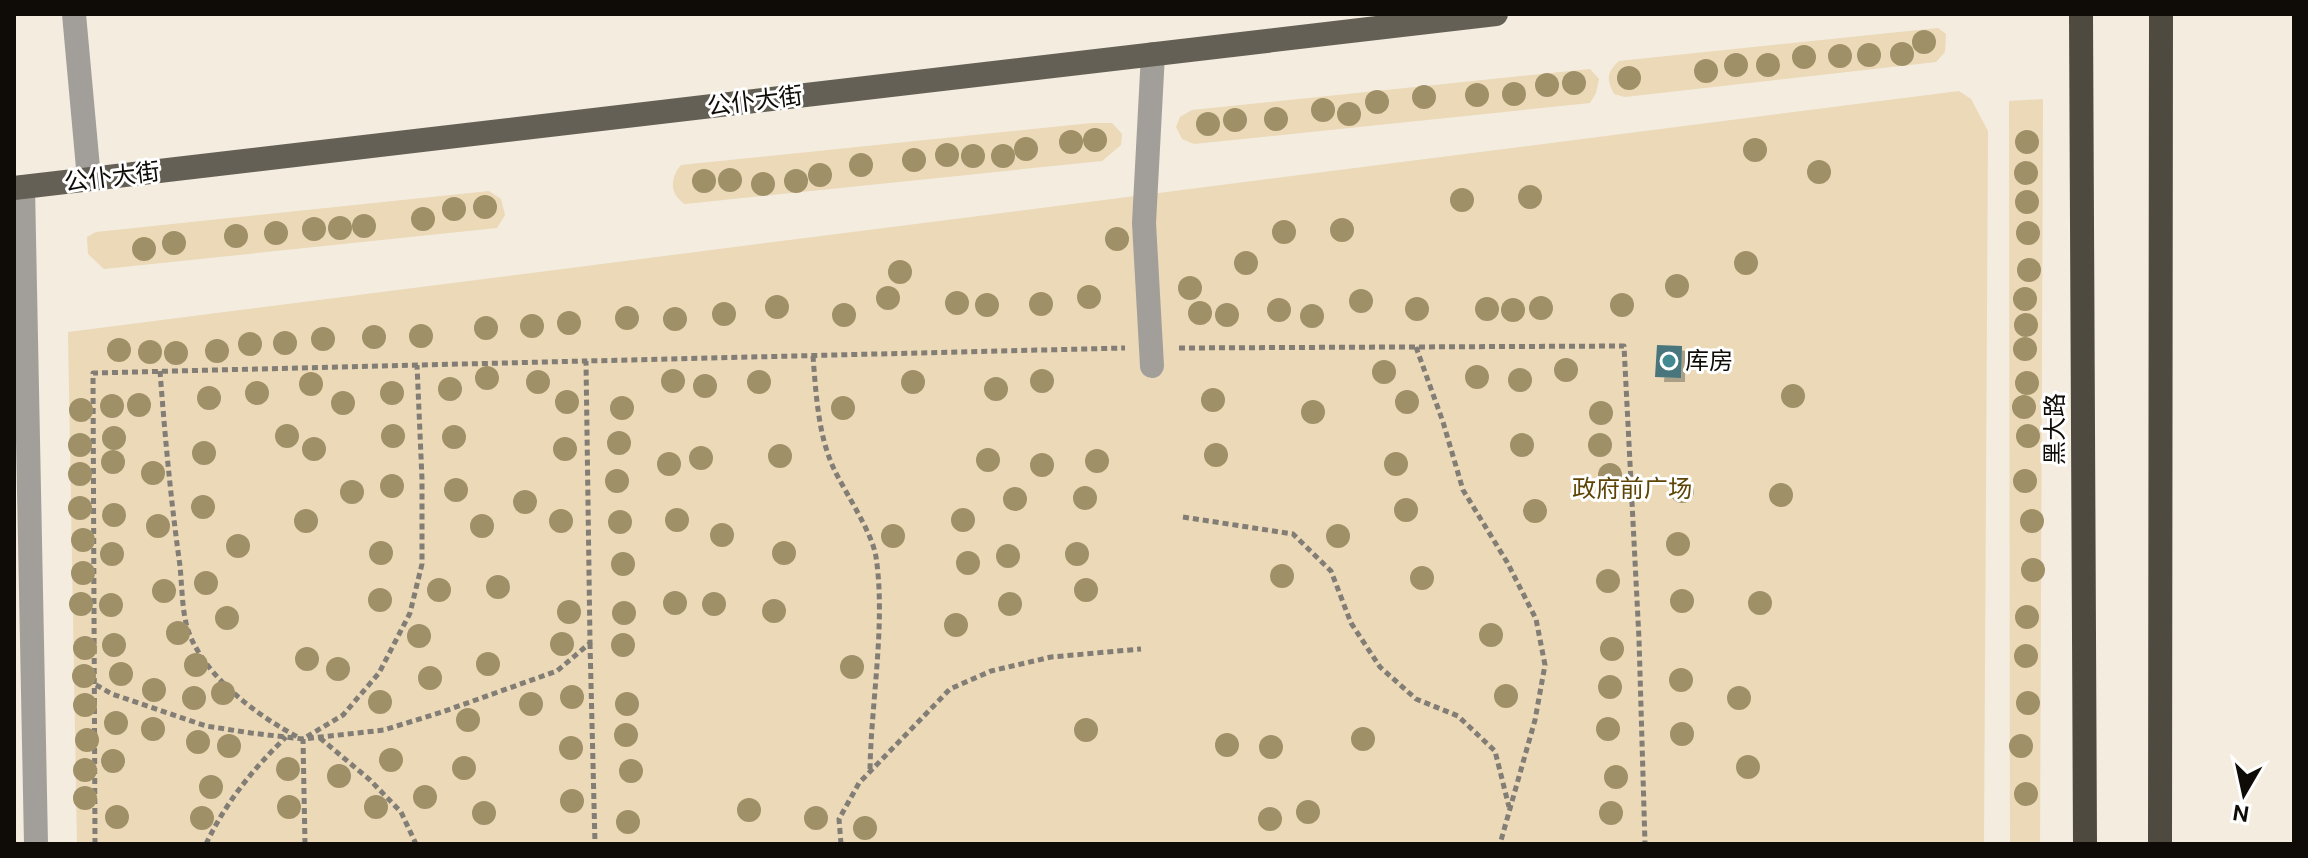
<svg xmlns="http://www.w3.org/2000/svg" width="2308" height="858" viewBox="0 0 2308 858" font-family="'DM Sans','Noto Sans SC',sans-serif">
<style>
.green{fill:#ebd9b8}
.building{fill:#49767b;filter:url(#shadow)}
.lines{fill:none;stroke-linecap:round;stroke-linejoin:round}
.path{stroke:#827d75;stroke-width:5;stroke-dasharray:6 4;stroke-linecap:butt}
.minor{stroke:#a29f9a;stroke-width:24}
.major{stroke:#656056;stroke-width:24}
.highway{stroke:#4f4a3f;stroke-width:24}
.tree{fill:#a09067}
.poi-dot{fill:#428991;stroke:#fff;stroke-width:3}
.labels{text-anchor:middle;stroke-width:6;stroke-linejoin:round;paint-order:stroke}
.street-label{font-size:24px;fill:#0f0c08;stroke:#fff}
.poi-label{font-size:24px;fill:#0f0c08;stroke:#fff;text-anchor:start}
.park-label{font-size:24px;fill:#5d4405;stroke:#fff}
</style>
<defs>
<filter id="shadow"><feDropShadow dx="9" dy="5" stdDeviation="0" flood-color="#0004"/></filter>
</defs>
<rect width="100%" height="100%" fill="#f3ecdf"/>
<g class="green">
<path d="M1938,28l8,6 -1,18 -9,10 -311,35 -11,-3c-8,-15 -7,-22 5,-33z"/>
<polygon points="1590,69 1599,79 1596,93 1590,103 1194,144 1182,139 1176,127 1180,117 1192,110"/>
<polygon points="1959,91 1971,99 1988,131 1984,844 77,844 68,332"/>
<polygon points="2043,99 2040,844 2010,844 2009,101"/>
<path d="M1092,123h20l10,11 -1,11 -19,16 -417,43c-16,-10 -15,-26 -4,-39z"/>
<polygon points="489,191 501,199 505,215 497,228 104,269 88,254 87,237 96,232"/>
</g>
<polygon class="building" points="1657,345 1682,346 1681,378 1655,377"/>
<g class="lines">
<g class="path">
<polyline points="1416,347 1443,422 1463,490 1507,562 1536,619 1545,665 1535,720 1500,844"/>
<polyline points="1179,348 1624,346 1639,639 1645,844"/>
<path d="M813,356c3,38 5,79 21,113 12,25 38,63 42,88 10,66 -5,146 -6,213"/>
<path d="M160,371c5,66 11,131 20,195 2,20 2,43 7,61 14,47 70,89 111,110"/>
<polyline points="1183,517 1293,534 1331,571 1351,623 1380,667 1416,699 1458,716 1495,751 1509,807"/>
<polyline points="590,643 595,844"/>
<polyline points="96,685 112,694 206,726 251,733 303,739 343,715 379,673 410,613 422,564 422,479 417,365"/>
<polyline points="320,738 370,780 401,812 416,844"/>
<polyline points="95,844 93,373 586,361"/>
<path d="M206,844c20,-42 47,-75 80,-107"/>
<polyline points="305,844 303,739 384,730 442,712 557,671 590,643 586,361 1125,348"/>
<polyline points="841,844 839,819 859,783 950,689 991,671 1051,657 1141,649"/>
</g>
<g class="minor">
<polyline points="74,14 89,179"/>
<polyline points="23,187 36,844"/>
<polyline points="1152,366 1144,223 1153,54"/>
</g>
<polyline class="major" points="14,188 1496,14"/>
<g class="highway">
<polyline points="2081,14 2085,844"/>
<polyline points="2160,844 2161,14"/>
</g>
</g>
<g class="tree">
<circle cx="1924" cy="42" r="12"/>
<circle cx="1902" cy="54" r="12"/>
<circle cx="1869" cy="55" r="12"/>
<circle cx="1840" cy="56" r="12"/>
<circle cx="1804" cy="57" r="12"/>
<circle cx="1736" cy="65" r="12"/>
<circle cx="1768" cy="65" r="12"/>
<circle cx="1706" cy="71" r="12"/>
<circle cx="1629" cy="78" r="12"/>
<circle cx="1574" cy="83" r="12"/>
<circle cx="1547" cy="85" r="12"/>
<circle cx="1514" cy="94" r="12"/>
<circle cx="1477" cy="95" r="12"/>
<circle cx="1424" cy="97" r="12"/>
<circle cx="1377" cy="102" r="12"/>
<circle cx="1323" cy="110" r="12"/>
<circle cx="1349" cy="114" r="12"/>
<circle cx="1276" cy="119" r="12"/>
<circle cx="1235" cy="120" r="12"/>
<circle cx="1208" cy="124" r="12"/>
<circle cx="1095" cy="140" r="12"/>
<circle cx="1071" cy="142" r="12"/>
<circle cx="2027" cy="142" r="12"/>
<circle cx="1026" cy="149" r="12"/>
<circle cx="1755" cy="150" r="12"/>
<circle cx="947" cy="155" r="12"/>
<circle cx="973" cy="156" r="12"/>
<circle cx="1003" cy="156" r="12"/>
<circle cx="914" cy="160" r="12"/>
<circle cx="861" cy="165" r="12"/>
<circle cx="1819" cy="172" r="12"/>
<circle cx="2026" cy="173" r="12"/>
<circle cx="820" cy="175" r="12"/>
<circle cx="730" cy="180" r="12"/>
<circle cx="704" cy="181" r="12"/>
<circle cx="796" cy="181" r="12"/>
<circle cx="763" cy="184" r="12"/>
<circle cx="1530" cy="197" r="12"/>
<circle cx="1462" cy="200" r="12"/>
<circle cx="2027" cy="202" r="12"/>
<circle cx="485" cy="207" r="12"/>
<circle cx="454" cy="209" r="12"/>
<circle cx="423" cy="219" r="12"/>
<circle cx="364" cy="226" r="12"/>
<circle cx="340" cy="228" r="12"/>
<circle cx="314" cy="229" r="12"/>
<circle cx="1342" cy="230" r="12"/>
<circle cx="1284" cy="232" r="12"/>
<circle cx="276" cy="233" r="12"/>
<circle cx="2028" cy="233" r="12"/>
<circle cx="236" cy="236" r="12"/>
<circle cx="1117" cy="239" r="12"/>
<circle cx="174" cy="243" r="12"/>
<circle cx="144" cy="249" r="12"/>
<circle cx="1246" cy="263" r="12"/>
<circle cx="1746" cy="263" r="12"/>
<circle cx="2029" cy="270" r="12"/>
<circle cx="900" cy="272" r="12"/>
<circle cx="1677" cy="286" r="12"/>
<circle cx="1190" cy="288" r="12"/>
<circle cx="1089" cy="297" r="12"/>
<circle cx="888" cy="298" r="12"/>
<circle cx="2025" cy="299" r="12"/>
<circle cx="1361" cy="301" r="12"/>
<circle cx="957" cy="303" r="12"/>
<circle cx="1041" cy="304" r="12"/>
<circle cx="987" cy="305" r="12"/>
<circle cx="1622" cy="305" r="12"/>
<circle cx="777" cy="307" r="12"/>
<circle cx="1541" cy="308" r="12"/>
<circle cx="1417" cy="309" r="12"/>
<circle cx="1487" cy="309" r="12"/>
<circle cx="1279" cy="310" r="12"/>
<circle cx="1513" cy="310" r="12"/>
<circle cx="1200" cy="313" r="12"/>
<circle cx="724" cy="314" r="12"/>
<circle cx="844" cy="315" r="12"/>
<circle cx="1227" cy="315" r="12"/>
<circle cx="1312" cy="316" r="12"/>
<circle cx="627" cy="318" r="12"/>
<circle cx="675" cy="319" r="12"/>
<circle cx="569" cy="323" r="12"/>
<circle cx="2026" cy="325" r="12"/>
<circle cx="532" cy="326" r="12"/>
<circle cx="486" cy="328" r="12"/>
<circle cx="421" cy="336" r="12"/>
<circle cx="374" cy="337" r="12"/>
<circle cx="323" cy="339" r="12"/>
<circle cx="285" cy="343" r="12"/>
<circle cx="250" cy="344" r="12"/>
<circle cx="2025" cy="349" r="12"/>
<circle cx="119" cy="350" r="12"/>
<circle cx="217" cy="351" r="12"/>
<circle cx="150" cy="352" r="12"/>
<circle cx="176" cy="353" r="12"/>
<circle cx="1566" cy="370" r="12"/>
<circle cx="1384" cy="372" r="12"/>
<circle cx="1477" cy="377" r="12"/>
<circle cx="487" cy="378" r="12"/>
<circle cx="1520" cy="380" r="12"/>
<circle cx="673" cy="381" r="12"/>
<circle cx="1042" cy="381" r="12"/>
<circle cx="538" cy="382" r="12"/>
<circle cx="759" cy="382" r="12"/>
<circle cx="913" cy="382" r="12"/>
<circle cx="2027" cy="383" r="12"/>
<circle cx="311" cy="384" r="12"/>
<circle cx="705" cy="386" r="12"/>
<circle cx="450" cy="389" r="12"/>
<circle cx="996" cy="389" r="12"/>
<circle cx="257" cy="393" r="12"/>
<circle cx="392" cy="393" r="12"/>
<circle cx="1793" cy="396" r="12"/>
<circle cx="209" cy="398" r="12"/>
<circle cx="1213" cy="400" r="12"/>
<circle cx="567" cy="402" r="12"/>
<circle cx="1407" cy="402" r="12"/>
<circle cx="343" cy="403" r="12"/>
<circle cx="139" cy="405" r="12"/>
<circle cx="112" cy="406" r="12"/>
<circle cx="2024" cy="407" r="12"/>
<circle cx="622" cy="408" r="12"/>
<circle cx="843" cy="408" r="12"/>
<circle cx="81" cy="410" r="12"/>
<circle cx="1313" cy="412" r="12"/>
<circle cx="1601" cy="413" r="12"/>
<circle cx="287" cy="436" r="12"/>
<circle cx="393" cy="436" r="12"/>
<circle cx="2028" cy="436" r="12"/>
<circle cx="454" cy="437" r="12"/>
<circle cx="114" cy="438" r="12"/>
<circle cx="619" cy="443" r="12"/>
<circle cx="80" cy="445" r="12"/>
<circle cx="1522" cy="445" r="12"/>
<circle cx="1600" cy="445" r="12"/>
<circle cx="314" cy="449" r="12"/>
<circle cx="565" cy="449" r="12"/>
<circle cx="204" cy="453" r="12"/>
<circle cx="1216" cy="455" r="12"/>
<circle cx="780" cy="456" r="12"/>
<circle cx="701" cy="458" r="12"/>
<circle cx="988" cy="460" r="12"/>
<circle cx="1097" cy="461" r="12"/>
<circle cx="113" cy="462" r="12"/>
<circle cx="669" cy="464" r="12"/>
<circle cx="1396" cy="464" r="12"/>
<circle cx="1042" cy="465" r="12"/>
<circle cx="153" cy="473" r="12"/>
<circle cx="80" cy="474" r="12"/>
<circle cx="1610" cy="475" r="12"/>
<circle cx="617" cy="481" r="12"/>
<circle cx="2025" cy="481" r="12"/>
<circle cx="392" cy="486" r="12"/>
<circle cx="456" cy="490" r="12"/>
<circle cx="1682" cy="491" r="12"/>
<circle cx="352" cy="492" r="12"/>
<circle cx="1781" cy="495" r="12"/>
<circle cx="1085" cy="498" r="12"/>
<circle cx="1015" cy="499" r="12"/>
<circle cx="525" cy="502" r="12"/>
<circle cx="203" cy="507" r="12"/>
<circle cx="80" cy="508" r="12"/>
<circle cx="1406" cy="510" r="12"/>
<circle cx="1535" cy="511" r="12"/>
<circle cx="114" cy="515" r="12"/>
<circle cx="677" cy="520" r="12"/>
<circle cx="963" cy="520" r="12"/>
<circle cx="306" cy="521" r="12"/>
<circle cx="561" cy="521" r="12"/>
<circle cx="2032" cy="521" r="12"/>
<circle cx="620" cy="522" r="12"/>
<circle cx="158" cy="526" r="12"/>
<circle cx="482" cy="526" r="12"/>
<circle cx="722" cy="535" r="12"/>
<circle cx="893" cy="536" r="12"/>
<circle cx="1338" cy="536" r="12"/>
<circle cx="83" cy="540" r="12"/>
<circle cx="1678" cy="544" r="12"/>
<circle cx="238" cy="546" r="12"/>
<circle cx="381" cy="553" r="12"/>
<circle cx="784" cy="553" r="12"/>
<circle cx="112" cy="554" r="12"/>
<circle cx="1077" cy="554" r="12"/>
<circle cx="1008" cy="556" r="12"/>
<circle cx="968" cy="563" r="12"/>
<circle cx="623" cy="564" r="12"/>
<circle cx="2033" cy="570" r="12"/>
<circle cx="83" cy="573" r="12"/>
<circle cx="1282" cy="576" r="12"/>
<circle cx="1422" cy="578" r="12"/>
<circle cx="1608" cy="581" r="12"/>
<circle cx="206" cy="583" r="12"/>
<circle cx="498" cy="587" r="12"/>
<circle cx="439" cy="590" r="12"/>
<circle cx="1086" cy="590" r="12"/>
<circle cx="164" cy="591" r="12"/>
<circle cx="380" cy="600" r="12"/>
<circle cx="1682" cy="601" r="12"/>
<circle cx="675" cy="603" r="12"/>
<circle cx="1760" cy="603" r="12"/>
<circle cx="81" cy="604" r="12"/>
<circle cx="714" cy="604" r="12"/>
<circle cx="1010" cy="604" r="12"/>
<circle cx="111" cy="605" r="12"/>
<circle cx="774" cy="611" r="12"/>
<circle cx="569" cy="612" r="12"/>
<circle cx="624" cy="613" r="12"/>
<circle cx="2027" cy="617" r="12"/>
<circle cx="227" cy="618" r="12"/>
<circle cx="956" cy="625" r="12"/>
<circle cx="178" cy="633" r="12"/>
<circle cx="1491" cy="635" r="12"/>
<circle cx="419" cy="636" r="12"/>
<circle cx="562" cy="644" r="12"/>
<circle cx="114" cy="645" r="12"/>
<circle cx="623" cy="645" r="12"/>
<circle cx="85" cy="648" r="12"/>
<circle cx="1612" cy="649" r="12"/>
<circle cx="2026" cy="656" r="12"/>
<circle cx="307" cy="659" r="12"/>
<circle cx="488" cy="664" r="12"/>
<circle cx="196" cy="665" r="12"/>
<circle cx="852" cy="667" r="12"/>
<circle cx="338" cy="669" r="12"/>
<circle cx="121" cy="674" r="12"/>
<circle cx="84" cy="676" r="12"/>
<circle cx="430" cy="678" r="12"/>
<circle cx="1681" cy="680" r="12"/>
<circle cx="1610" cy="687" r="12"/>
<circle cx="154" cy="690" r="12"/>
<circle cx="223" cy="693" r="12"/>
<circle cx="1506" cy="696" r="12"/>
<circle cx="572" cy="697" r="12"/>
<circle cx="194" cy="698" r="12"/>
<circle cx="1739" cy="698" r="12"/>
<circle cx="380" cy="702" r="12"/>
<circle cx="2028" cy="703" r="12"/>
<circle cx="531" cy="704" r="12"/>
<circle cx="627" cy="704" r="12"/>
<circle cx="85" cy="705" r="12"/>
<circle cx="468" cy="720" r="12"/>
<circle cx="116" cy="723" r="12"/>
<circle cx="153" cy="729" r="12"/>
<circle cx="1608" cy="729" r="12"/>
<circle cx="1086" cy="730" r="12"/>
<circle cx="1682" cy="734" r="12"/>
<circle cx="626" cy="735" r="12"/>
<circle cx="1363" cy="739" r="12"/>
<circle cx="87" cy="740" r="12"/>
<circle cx="198" cy="742" r="12"/>
<circle cx="1227" cy="745" r="12"/>
<circle cx="229" cy="746" r="12"/>
<circle cx="2021" cy="746" r="12"/>
<circle cx="1271" cy="747" r="12"/>
<circle cx="571" cy="748" r="12"/>
<circle cx="391" cy="760" r="12"/>
<circle cx="113" cy="761" r="12"/>
<circle cx="1748" cy="767" r="12"/>
<circle cx="464" cy="768" r="12"/>
<circle cx="288" cy="769" r="12"/>
<circle cx="85" cy="770" r="12"/>
<circle cx="631" cy="771" r="12"/>
<circle cx="339" cy="776" r="12"/>
<circle cx="1616" cy="777" r="12"/>
<circle cx="211" cy="787" r="12"/>
<circle cx="2026" cy="794" r="12"/>
<circle cx="425" cy="797" r="12"/>
<circle cx="85" cy="798" r="12"/>
<circle cx="572" cy="801" r="12"/>
<circle cx="289" cy="807" r="12"/>
<circle cx="376" cy="807" r="12"/>
<circle cx="749" cy="810" r="12"/>
<circle cx="1308" cy="812" r="12"/>
<circle cx="484" cy="813" r="12"/>
<circle cx="1611" cy="813" r="12"/>
<circle cx="117" cy="817" r="12"/>
<circle cx="202" cy="818" r="12"/>
<circle cx="816" cy="818" r="12"/>
<circle cx="1270" cy="819" r="12"/>
<circle cx="628" cy="822" r="12"/>
<circle cx="865" cy="828" r="12"/>
</g>
<circle class="poi-dot" cx="1669" cy="361" r="8"/>
<g class="labels">
<g class="street-label">
<text transform="translate(755 101) rotate(-7)" y="8">公仆大街</text>
<text transform="translate(112 177) rotate(-7)" y="8">公仆大街</text>
<text transform="translate(2055 429) rotate(-90)" y="8">黑大路</text>
</g>
<g class="poi-label">
<text x="1685" y="369">库房</text>
</g>
<g class="park-label">
<text x="1632" y="497">政府前广场</text>
</g>
</g>
<rect width="2308" height="858" fill="none" stroke="#0f0c08" stroke-width="32"/>
<g transform="translate(2244 794) rotate(189)" stroke="#ffffff" stroke-width="6" paint-order="stroke">
<path d="M0-6L14 30L0 20L-14 30Z" fill="#0f0c08"/>
<text y="-12" font-size="22" font-weight="bold" text-anchor="middle" fill="#0f0c08">N</text>
</g>
</svg>
